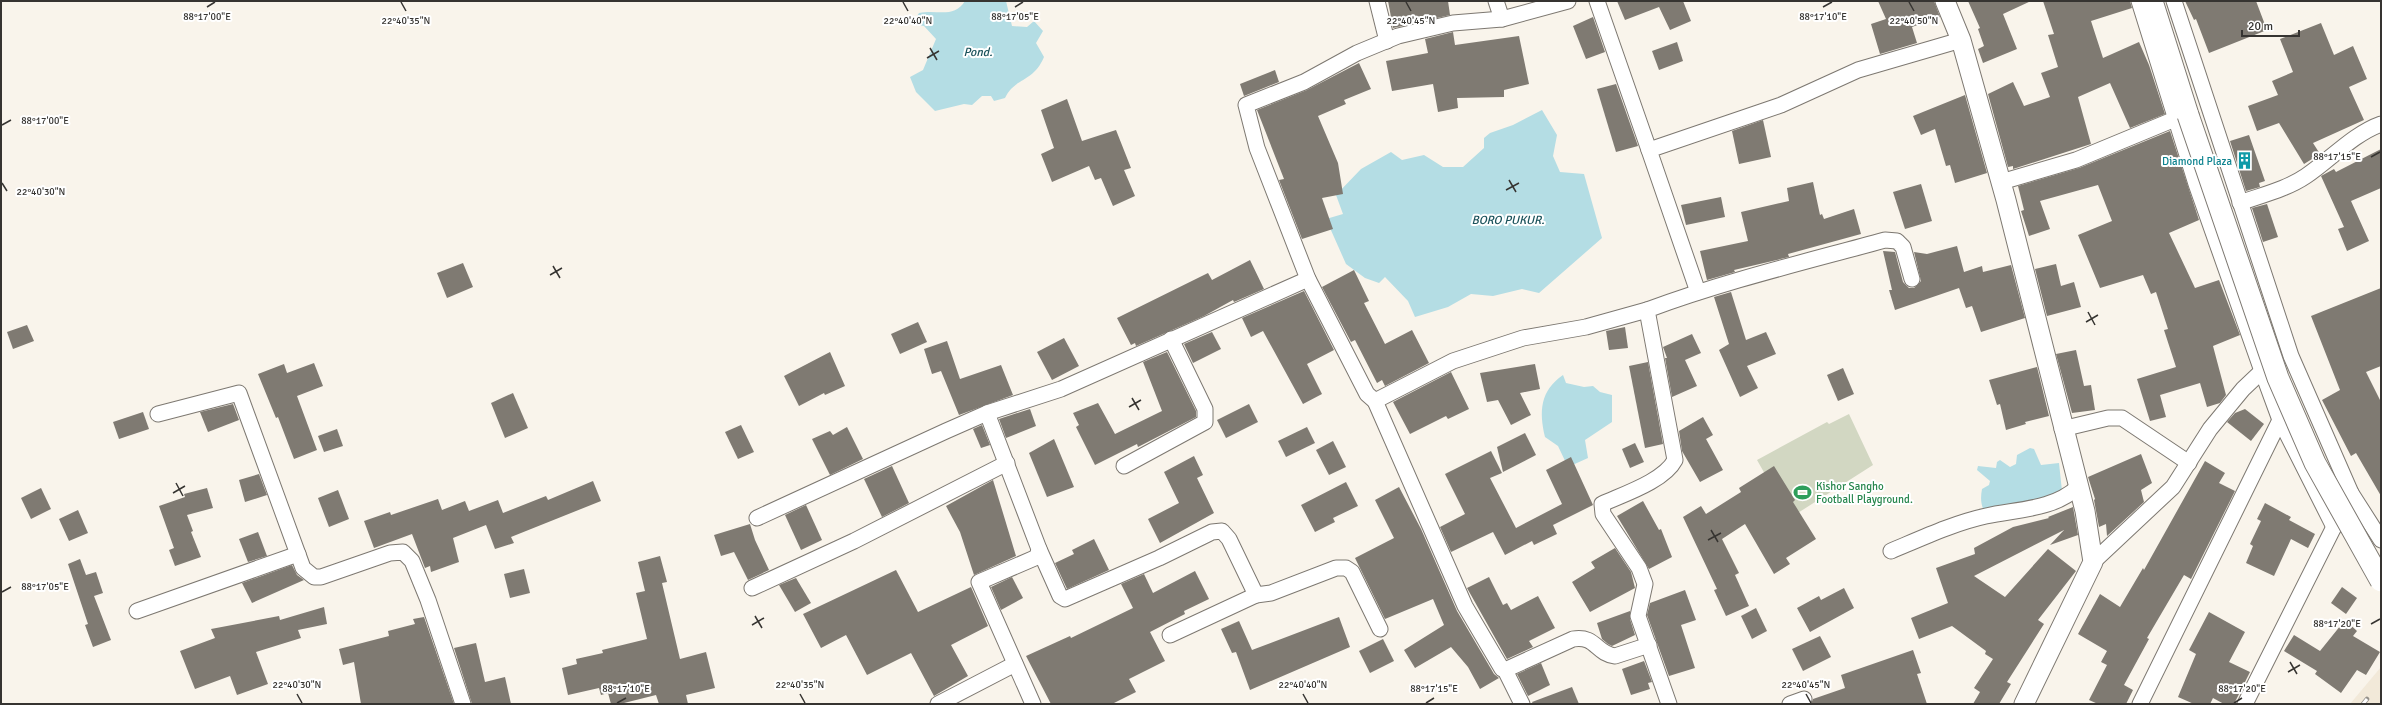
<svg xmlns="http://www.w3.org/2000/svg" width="2382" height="705" viewBox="0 0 2382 705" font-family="Signika,sans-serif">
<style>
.built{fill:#f2e9d9}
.green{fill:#d2d7c2}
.water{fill:#b4dde4}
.building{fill:#7f7a72}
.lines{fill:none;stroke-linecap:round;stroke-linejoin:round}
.minor-casing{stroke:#7d7871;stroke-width:17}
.tertiary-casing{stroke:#7d7871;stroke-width:21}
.secondary-casing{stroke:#7d7871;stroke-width:23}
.minor{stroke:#fff;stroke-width:15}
.tertiary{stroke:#fff;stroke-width:19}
.secondary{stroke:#fff;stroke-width:21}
.rail-casing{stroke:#95918b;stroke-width:4.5}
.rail{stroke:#fff;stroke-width:3;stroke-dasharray:9;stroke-linecap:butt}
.secondary-bridge-casing{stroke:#7d7871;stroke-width:23;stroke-linecap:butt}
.secondary-bridge{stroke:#fff;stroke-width:21}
.ticks{fill:none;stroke:#363431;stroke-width:1.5}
.labels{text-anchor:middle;stroke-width:4;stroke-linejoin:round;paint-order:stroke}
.culture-label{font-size:11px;fill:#0d838f;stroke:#fff;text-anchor:end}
.leisure-label{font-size:11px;fill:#27864d;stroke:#fff;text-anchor:start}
.water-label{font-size:12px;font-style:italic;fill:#19515a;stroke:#fff}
.ticks-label{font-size:10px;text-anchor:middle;fill:#363431;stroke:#fff;stroke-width:4;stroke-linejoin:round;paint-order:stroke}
</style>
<rect width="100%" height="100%" fill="#f9f4eb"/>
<polygon class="built" points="2381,667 2381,704 2350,704"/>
<polygon class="green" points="1849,414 1873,465 1790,518 1757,460 1827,422 1829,424"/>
<g class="water">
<path d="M965,1h41l6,25 15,1 7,-6 9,10 -7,12 8,14c-11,26 -29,20 -39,41l-11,3 -3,-5h-9l-10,9 -8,-1 -29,7 -19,-19 -6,-15 13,-7 13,-31 -12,-13 -12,-2 7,-11c18,-4 35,6 46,-12z"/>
<polygon points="1542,110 1557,135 1553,156 1560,172 1584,174 1602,238 1539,293 1522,289 1493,296 1471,294 1448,307 1415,317 1408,301 1385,277 1379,283 1365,278 1346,264 1326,219 1343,214 1336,195 1361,169 1391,152 1402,160 1424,155 1443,167 1463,167 1484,148 1484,138 1490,133 1513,125"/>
<path d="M1563,375l3,8 18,4 9,-1 7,6 12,3v27l-27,18 3,18 -20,9 -10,-21 -13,-9c-6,-26 -5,-46 18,-62z"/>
<path d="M2030,448l4,1 7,16 18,-2 3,28 -5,8 -70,17c-6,-9 -7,-16 -5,-27l7,-4 1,-4 -13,-11 1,-4 18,2 1,-6 3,-2 10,7 6,-3 1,-9z"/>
</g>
<g class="building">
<polygon points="1388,1 1448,1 1450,15 1393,28"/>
<polygon points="1617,1 1683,1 1691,21 1670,30 1659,7 1625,20"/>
<polygon points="1878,1 1934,1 1940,17 1912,27 1917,43 1880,54 1871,24 1886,19"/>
<polygon points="1968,1 2031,1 2003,14 2017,49 1983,63 1978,49 1984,46 1978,29 1980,28"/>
<polygon points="2043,1 2130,1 2132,8 2091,21 2103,58 2139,42 2149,65 2165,114 2130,128 2110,83 2078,97 2091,144 2013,169 2013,166 2008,167 1988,94 2013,82 2024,106 2050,97 2041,73 2058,67 2048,35 2054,34"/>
<polygon points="2185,1 2256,1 2267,30 2209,53 2196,19 2194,20"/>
<polygon points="1593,17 1605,52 1586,59 1573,26"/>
<polygon points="2321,23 2334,55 2353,46 2367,79 2349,87 2364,120 2313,143 2320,154 2304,164 2279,123 2257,131 2248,106 2278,95 2272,81 2293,72 2280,39"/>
<polygon points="1453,32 1455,45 1519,36 1529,84 1504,90 1504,97 1457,98 1458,108 1438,112 1433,84 1392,91 1386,61 1428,53 1425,39"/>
<polygon points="1677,42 1683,61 1659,70 1652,51"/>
<polygon points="1359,63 1371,89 1344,100 1346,104 1318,116 1338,163 1343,194 1322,198 1333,229 1302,239 1279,180 1284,179 1257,110 1307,90"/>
<polygon points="1275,70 1279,82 1244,96 1240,84"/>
<polygon points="1616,84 1638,146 1616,152 1597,89"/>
<polygon points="1965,95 1987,173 1955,183 1950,165 1946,166 1935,129 1921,135 1913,116"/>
<polygon points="1067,99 1082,141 1116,130 1131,168 1124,170 1135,196 1113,206 1101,178 1095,180 1089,166 1052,182 1041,154 1054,148 1041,110"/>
<polygon points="1763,120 1771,157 1739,164 1732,131"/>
<polygon points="2170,131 2199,220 2169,233 2195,288 2219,280 2240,335 2213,346 2226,395 2220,403 2207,407 2200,383 2160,395 2166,417 2150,421 2137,379 2176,367 2164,330 2168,329 2156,292 2151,294 2143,275 2100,288 2078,235 2112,221 2098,185 2040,201 2050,229 2029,236 2021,211 2024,210 2018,186 2079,168"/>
<polygon points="2249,135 2265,181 2259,183 2260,187 2246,191 2230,141"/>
<polygon points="2381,149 2381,188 2351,201 2369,241 2347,251 2338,229 2344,227 2321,176 2334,169 2336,172"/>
<polygon points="1813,182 1820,215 1822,214 1824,219 1854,209 1861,234 1788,254 1789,257 1734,270 1735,272 1707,280 1700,251 1748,241 1741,212 1789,201 1787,188"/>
<polygon points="1921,184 1932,221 1905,229 1893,192"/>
<polygon points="1721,197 1725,217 1686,225 1681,205"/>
<polygon points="2267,204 2278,237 2263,242 2252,208"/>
<polygon points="1957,246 1964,272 1982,266 1983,272 2011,265 2025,318 1981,332 1972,306 1966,308 1959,288 1895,310 1889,290 1892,290 1883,251 1895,252 1903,282 1909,288 1914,288 1921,281 1914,252 1927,254"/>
<polygon points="1250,260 1264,289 1234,302 1233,300 1204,316 1136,346 1135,343 1131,345 1117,318 1208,273 1212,280"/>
<polygon points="463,263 473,287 447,298 437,273"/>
<polygon points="2056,264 2061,286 2074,282 2081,307 2047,316 2035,269"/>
<polygon points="1354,270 1369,301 1364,303 1385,344 1412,330 1429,363 1385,386 1382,380 1377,383 1355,340 1351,342 1322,287"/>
<polygon points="2381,288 2381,366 2366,372 2381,402 2381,496 2356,453 2351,456 2322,400 2340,390 2311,316"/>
<polygon points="1304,291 1334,350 1307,364 1322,394 1303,404 1263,331 1251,337 1242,318"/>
<polygon points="1731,292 1746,340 1766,332 1776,354 1747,366 1758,388 1740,397 1719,350 1729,344 1714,297"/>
<polygon points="918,322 927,342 900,354 891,334"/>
<polygon points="27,325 34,341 13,349 7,332"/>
<polygon points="1625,327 1628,348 1609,350 1606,331"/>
<polygon points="1212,332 1221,349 1193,363 1184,344"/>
<polygon points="1692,334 1701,353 1685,360 1697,386 1672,397 1665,358 1667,358 1663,347"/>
<polygon points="1064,338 1079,366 1052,380 1037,352"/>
<polygon points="947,341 960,379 1001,365 1013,395 959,415 941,371 932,374 924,349"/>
<polygon points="2076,350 2084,386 2091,385 2095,410 2072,413 2056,354"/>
<polygon points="830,352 845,386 825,395 824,393 799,406 784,376"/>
<polygon points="1167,352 1196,411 1196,417 1138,447 1137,444 1095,465 1076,427 1079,425 1073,413 1098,403 1115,434 1162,411 1143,362"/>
<polygon points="1648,362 1663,444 1645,448 1629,366"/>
<polygon points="314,363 323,386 297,396 317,450 294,459 278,417 276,418 258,374 284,364 287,373"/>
<polygon points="1535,364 1540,389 1520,393 1531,415 1511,425 1498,400 1487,402 1480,373"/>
<polygon points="2037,367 2049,416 2025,422 2026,424 2006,430 2000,404 1997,405 1989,380"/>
<polygon points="1843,368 1854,394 1838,401 1827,375"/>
<polygon points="1451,372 1469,409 1448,419 1446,416 1410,434 1393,402"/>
<polygon points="513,393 528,428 505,438 491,403"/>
<polygon points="233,404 239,420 208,432 200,412"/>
<polygon points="1249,404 1258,422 1226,438 1217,420"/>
<polygon points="1030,409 1036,426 1006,438 999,419"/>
<polygon points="2245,409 2264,424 2251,441 2227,422 2235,413"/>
<polygon points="143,412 149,429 119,439 113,422"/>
<polygon points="1703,417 1713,435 1706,439 1723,470 1700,482 1682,451 1679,431"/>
<polygon points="741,425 754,452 738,459 725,432"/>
<polygon points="982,425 990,445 981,448 973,429"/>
<polygon points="847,427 863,459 830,475 812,439 830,431 833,435"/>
<polygon points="1307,427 1315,443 1286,457 1278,441"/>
<polygon points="337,429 343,446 324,452 318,436"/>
<polygon points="1525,433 1536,455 1503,472 1497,447"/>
<polygon points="1054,439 1074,487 1047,497 1029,453"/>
<polygon points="1333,441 1346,467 1329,475 1316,450"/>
<polygon points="1635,443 1644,462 1630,468 1622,449"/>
<polygon points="1491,451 1502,473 1490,478 1516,528 1562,504 1546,470 1571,457 1593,505 1553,525 1557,534 1534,545 1532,541 1505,555 1493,532 1451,552 1440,527 1465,514 1445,474"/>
<polygon points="2141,454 2152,483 2141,490 2144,502 2107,536 2106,524 2099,527 2094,500 2095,499 2088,477"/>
<polygon points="1194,456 1203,475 1197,478 1214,513 1160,543 1148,519 1179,503 1164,472"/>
<polygon points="2205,461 2225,473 2219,483 2235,491 2191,579 2184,575 2147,638 2149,639 2124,685 2133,690 2126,704 2098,704 2089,700 2107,665 2101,662 2107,651 2078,634 2100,594 2120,607 2143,568 2144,570"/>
<polygon points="892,466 909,503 882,517 864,479"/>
<polygon points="1774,466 1795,500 1793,502 1816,539 1786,558 1790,564 1774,574 1745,524 1722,539 1739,573 1735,575 1749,606 1726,616 1714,590 1717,589 1683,517 1701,506 1706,514 1741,492 1739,488"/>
<polygon points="259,474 267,495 245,502 239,480"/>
<polygon points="993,480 1016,556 974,575 960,532 946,506"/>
<polygon points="593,481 601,501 511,537 514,543 495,549 486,525 453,538 459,562 431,572 430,566 425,568 412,534 374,548 364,521 390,512 391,515 438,499 442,510 465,501 469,511 498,500 503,513 546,496 548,500"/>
<polygon points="1346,482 1358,506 1333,518 1335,522 1315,532 1301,505"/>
<polygon points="1399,487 1421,529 1457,611 1494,674 1499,678 1480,689 1468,667 1451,647 1415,668 1404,650 1444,625 1433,599 1385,619 1355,558 1394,538 1375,500"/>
<polygon points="41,488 51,509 31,519 21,498"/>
<polygon points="207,488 213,508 187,515 193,531 191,532 201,557 175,566 169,550 174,548 159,506 185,497 184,494"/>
<polygon points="338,490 349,519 329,527 318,498"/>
<polygon points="1643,501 1659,530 1661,529 1672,557 1649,569 1617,516"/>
<polygon points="2265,503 2291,517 2289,520 2315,534 2308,548 2291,539 2274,576 2246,563 2253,546 2250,544 2261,521 2257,519"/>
<polygon points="806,505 822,540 801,550 785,515"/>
<polygon points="2073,507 2078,535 2050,545 2064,530 1974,576 2005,597 2048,549 2076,571 2038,620 2044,624 2007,682 2011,684 1999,704 1973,704 1980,692 1974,688 1993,659 1985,654 1986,651 1952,626 1919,639 1911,618 1948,603 1936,568 1975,554 1974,548 2013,527 2049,518 2048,517"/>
<polygon points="78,510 88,533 69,541 59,519"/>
<polygon points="750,524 755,540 769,570 748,580 734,552 721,556 714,535"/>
<polygon points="258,532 267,556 248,562 239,539"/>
<polygon points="1094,539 1109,570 1067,589 1055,563 1074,554 1072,550"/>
<polygon points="1615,548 1631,572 1635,588 1590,612 1572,582 1595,568 1591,562"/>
<polygon points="660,556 667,582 662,583 680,659 706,652 715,688 686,695 688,704 659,704 656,695 620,704 611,704 608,693 601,695 599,688 568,695 562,668 577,664 576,659 603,653 602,650 647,639 636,593 645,591 638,562"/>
<polygon points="80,559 86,575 96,572 103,593 94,596 111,640 93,647 85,625 88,624 68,564"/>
<polygon points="292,565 297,575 304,580 252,603 242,583"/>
<polygon points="524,569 530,593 510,598 504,574"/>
<polygon points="896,570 918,612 971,587 988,626 951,645 968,676 934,696 911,653 867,675 846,635 821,648 803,614"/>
<polygon points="1195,571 1209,599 1184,611 1185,614 1150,632 1165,661 1129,679 1136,692 1112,704 1051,704 1026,656 1070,636 1071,638 1133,608 1121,584 1144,574 1153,593"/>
<polygon points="1012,577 1023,598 1001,610 991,587"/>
<polygon points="1489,577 1503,605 1507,603 1511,610 1538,596 1555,628 1529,641 1533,647 1507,659 1467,588"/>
<polygon points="796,578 811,603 795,612 779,585"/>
<polygon points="2342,587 2357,598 2346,614 2331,603"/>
<polygon points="1844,588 1854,608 1810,632 1797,608 1819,596 1821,600"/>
<polygon points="1685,590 1696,620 1681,625 1695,668 1669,676 1647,615 1650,603"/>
<polygon points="324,607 327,624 298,630 301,638 256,652 268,684 237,695 230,676 195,689 180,651 215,638 211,629 279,616 280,620"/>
<polygon points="1756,608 1767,631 1752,639 1741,616"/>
<polygon points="1630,611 1630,619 1635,635 1612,646 1608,644 1602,639 1597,623"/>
<polygon points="2209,612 2245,632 2229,662 2250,672 2234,704 2224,704 2213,698 2210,704 2194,704 2178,697 2196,654 2189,650"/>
<polygon points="424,617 454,704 361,704 354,662 343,665 339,649 389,636 388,631 415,624 413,619"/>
<polygon points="1339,617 1350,647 1250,690 1236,652 1232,653 1221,629 1239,621 1252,650"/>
<polygon points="2345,620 2357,631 2353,636 2380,652 2366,675 2357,670 2341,693 2315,674 2317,671 2284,651 2294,635 2320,651"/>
<polygon points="1820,636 1831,657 1803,671 1792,649"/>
<polygon points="1383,639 1394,661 1370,673 1359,651"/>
<polygon points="476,643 485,682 505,677 511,704 472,704 454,648"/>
<polygon points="1913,650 1921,673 1917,674 1927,704 1811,704 1813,699 1845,688 1841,675"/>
<polygon points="1644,661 1652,682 1648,683 1650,689 1631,695 1622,669"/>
<polygon points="1541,663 1550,685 1528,696 1517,674"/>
<polygon points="1572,687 1579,704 1533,704 1532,702"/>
</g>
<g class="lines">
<defs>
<g id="minor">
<polyline points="1377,1 1387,41"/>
<polyline points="1496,1 1502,19 1568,1"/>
<polyline points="1597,1 1649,150"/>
<polyline points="2139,1 2196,184 2262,371 2280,420 2334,527"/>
<polyline points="2174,1 2291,356 2351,493 2245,704"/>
<polyline points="1502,19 1453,23 1398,36 1357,53 1304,82 1246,105 1257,148 1308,279 1367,394 1375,401 1453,361 1523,338 1586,327 1647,310"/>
<polyline points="2001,182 2076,160 2175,119"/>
<path d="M2240,203c22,-8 47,-14 66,-27 24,-16 47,-42 75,-52"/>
<polyline points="1698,292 1649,150 1781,105 1858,70 1961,40"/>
<path d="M1375,401l90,205 37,63 3,1 68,-31c23,-4 23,15 42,17l34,-11"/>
<polyline points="987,413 1039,549 1037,557 979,582 1033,704"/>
<polyline points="158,414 239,393 303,568 314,577 321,577 390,553 403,552 412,561 428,600 463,704"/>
<polyline points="2062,429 2108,418 2122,418 2189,463"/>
<polyline points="1124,466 1205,422 1205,409 1171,339"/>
<polyline points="2351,493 2381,540"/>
<polyline points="757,518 946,431 987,413 1061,389 1308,279"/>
<polyline points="1039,549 1060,596 1065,599 1159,558 1212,532 1222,531 1229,539 1256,595 1271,593 1336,568 1346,568 1352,572 1380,629"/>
<path d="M1891,551c31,-13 63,-28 95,-35 32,-7 67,-6 92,-29"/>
<polyline points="2093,562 2173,487 2210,429 2243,389 2262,371"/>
<polyline points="752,588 854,541 1007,463"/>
<polyline points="137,611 298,554"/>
<polyline points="1170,635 1256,595"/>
<polyline points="1505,670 1522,704"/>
<polyline points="938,704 1015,664"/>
<path d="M1669,704l-31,-88 7,-32 -6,-16 -36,-54 -1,-10c22,-10 62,-23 73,-44l-28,-150c78,-29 158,-48 238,-70l12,1 6,6 9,32"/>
<polyline points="1790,704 1804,699"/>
<polyline points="2140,704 2280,420"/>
</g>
<polyline id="tertiary" points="1945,1 1961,40 2006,200 2085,511 2093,562 2024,704"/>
<polyline id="secondary" points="2152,1 2188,115"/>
</defs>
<use href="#minor" class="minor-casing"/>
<use href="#tertiary" class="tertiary-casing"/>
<use href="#secondary" class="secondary-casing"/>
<use href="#minor" class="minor"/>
<use href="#tertiary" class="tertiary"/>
<use href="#secondary" class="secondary"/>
<defs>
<polyline id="rail" points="2363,704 2367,699"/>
</defs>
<use href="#rail" class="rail-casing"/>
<use href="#rail" class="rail"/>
<defs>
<polyline id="secondary-bridge" points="2188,115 2278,378 2315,463 2381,581"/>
</defs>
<use href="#secondary-bridge" class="secondary-bridge-casing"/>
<use href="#secondary-bridge" class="secondary-bridge"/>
</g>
<path class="ticks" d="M401,2l5,9M903,2l5,9M1406,2l5,9M1909,2l5,9M207,7l8,-5M1015,7l8,-5M1823,7l9,-5M930,48l7,12M927,58l12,-7M2,125l9,-5M2371,157l9,-5M1509,180l7,12M2,183l5,8M1506,190l13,-7M553,266l7,12M550,275l12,-7M2088,312l7,13M2086,322l12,-7M1132,398l7,12M1129,407l12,-7M176,483l7,13M173,493l12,-7M1711,530l7,12M1708,540l13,-7M2,592l9,-5M755,616l7,12M2371,624l9,-5M752,625l12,-7M2290,662l7,12M2288,672l12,-7M297,694l5,9M800,694l5,9M1303,694l5,9M1806,694l5,9M617,703l9,-5M1426,703l8,-5M2234,703l8,-5"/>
<defs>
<symbol id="building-bare" viewBox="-9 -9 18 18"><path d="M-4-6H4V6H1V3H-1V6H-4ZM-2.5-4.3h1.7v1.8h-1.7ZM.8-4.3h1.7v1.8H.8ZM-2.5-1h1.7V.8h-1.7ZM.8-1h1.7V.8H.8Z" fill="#0f9aa8" stroke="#fff" stroke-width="2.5" paint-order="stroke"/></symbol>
<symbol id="stadium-bare" viewBox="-9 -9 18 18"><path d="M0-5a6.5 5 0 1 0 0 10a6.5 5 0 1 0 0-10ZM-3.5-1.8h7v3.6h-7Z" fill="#2e9e5b" stroke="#fff" stroke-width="2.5" paint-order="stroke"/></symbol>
</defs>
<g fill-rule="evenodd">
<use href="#building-bare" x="2232" y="148" width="25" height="25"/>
<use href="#stadium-bare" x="1790" y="480" width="25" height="25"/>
</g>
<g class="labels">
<g class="culture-label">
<text x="2232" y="165">Diamond Plaza</text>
</g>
<g class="leisure-label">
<text x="1816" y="490">Kishor Sangho<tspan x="1816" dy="13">Football Playground.</tspan></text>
</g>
<g class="water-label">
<text x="978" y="56">Pond.</text>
<text x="1508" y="224">BORO PUKUR.</text>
</g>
</g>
<g class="ticks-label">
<text x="207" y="20">88°17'00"E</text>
<text x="1015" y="20">88°17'05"E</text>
<text x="1823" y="20">88°17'10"E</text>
<text x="406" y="24">22°40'35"N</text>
<text x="908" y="24">22°40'40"N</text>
<text x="1411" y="24">22°40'45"N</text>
<text x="1914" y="24">22°40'50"N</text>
<text x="45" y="124">88°17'00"E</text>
<text x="2337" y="160">88°17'15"E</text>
<text x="41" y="195">22°40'30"N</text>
<text x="45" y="590">88°17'05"E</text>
<text x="2337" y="627">88°17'20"E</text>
<text x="297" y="688">22°40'30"N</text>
<text x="800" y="688">22°40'35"N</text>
<text x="1303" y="688">22°40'40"N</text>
<text x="1806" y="688">22°40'45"N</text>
<text x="626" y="692">88°17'10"E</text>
<text x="1434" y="692">88°17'15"E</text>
<text x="2242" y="692">88°17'20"E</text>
</g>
<rect width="2382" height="705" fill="none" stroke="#363431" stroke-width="4"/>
<path d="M2242 30v6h57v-6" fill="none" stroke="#363431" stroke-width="2"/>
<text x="2248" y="30" font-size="12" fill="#363431" stroke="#ffffff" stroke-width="3" paint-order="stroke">20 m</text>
</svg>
